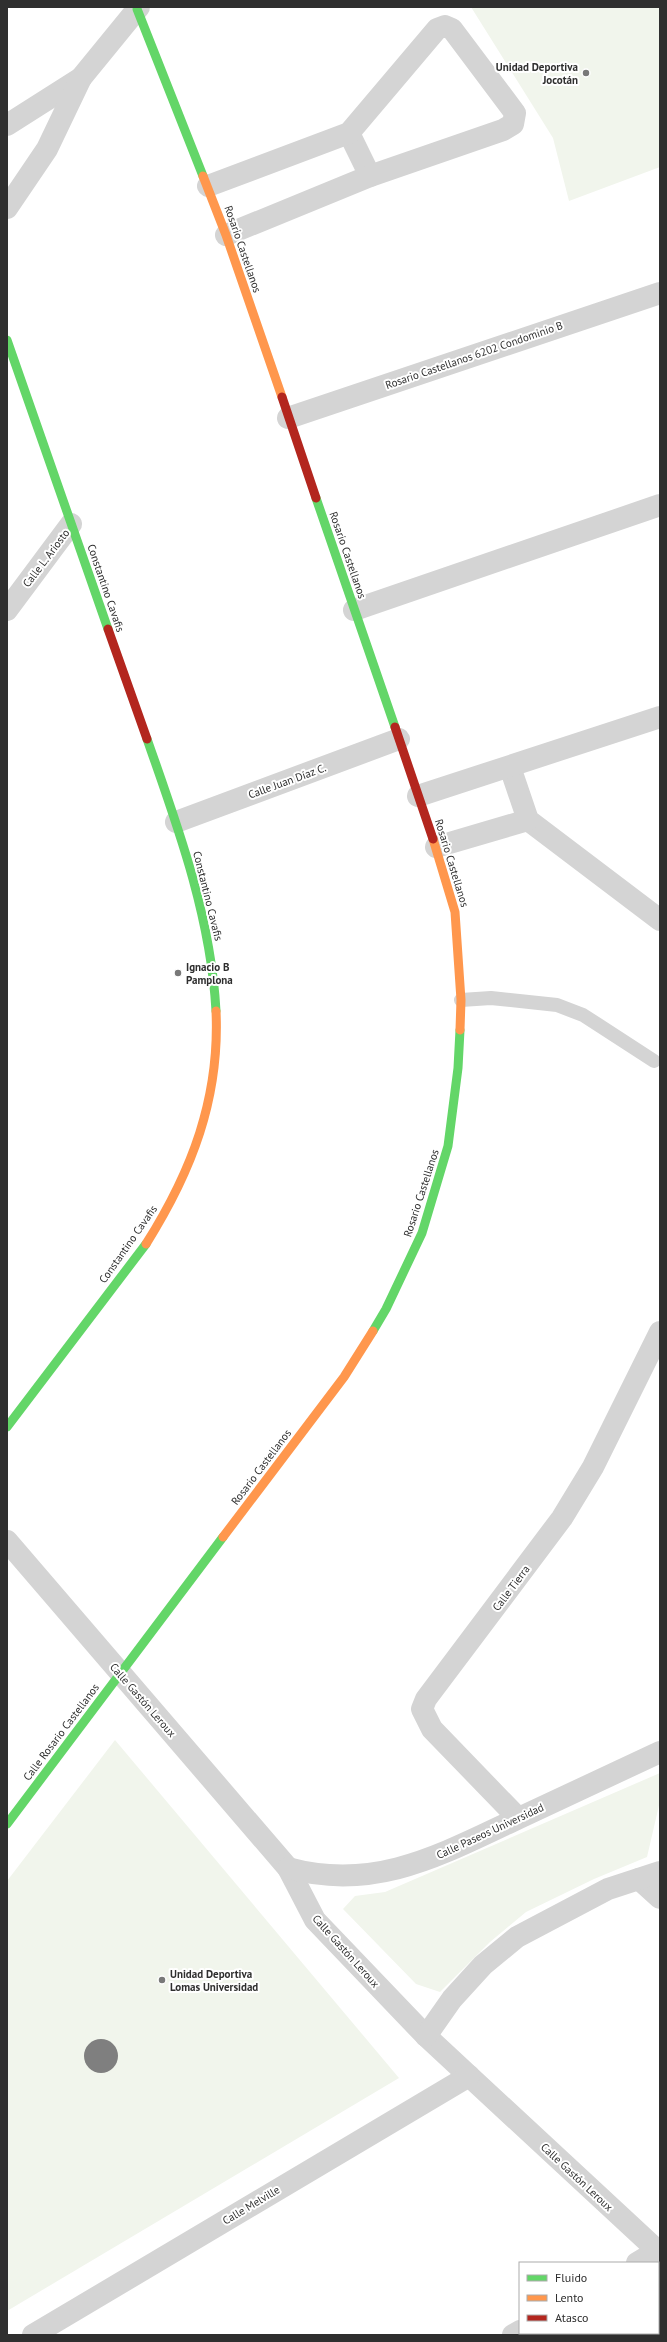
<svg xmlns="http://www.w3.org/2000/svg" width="667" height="2342" viewBox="0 0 667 2342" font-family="'PT Sans',sans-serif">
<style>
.green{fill:#f1f5ec}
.building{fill:#7f7f7f}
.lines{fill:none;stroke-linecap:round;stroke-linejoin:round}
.lane{stroke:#d4d4d4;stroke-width:14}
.street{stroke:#d4d4d4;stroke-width:22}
.fast{stroke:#63d668;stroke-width:9}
.slow{stroke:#ff974d;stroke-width:9}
.jam{stroke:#b3261e;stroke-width:9}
.poi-dot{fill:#787878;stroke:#fff;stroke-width:1.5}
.labels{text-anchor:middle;stroke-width:4;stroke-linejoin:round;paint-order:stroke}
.poi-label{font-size:11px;font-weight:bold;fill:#2f2f2f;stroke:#fff;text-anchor:start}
.street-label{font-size:11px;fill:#2f2f2f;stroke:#fff}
</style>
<rect width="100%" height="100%" fill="#fff"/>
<g class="green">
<polygon points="471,7 660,7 660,167 569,201 553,138"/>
<polygon points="115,1740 399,2078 7,2311 7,1881"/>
<polygon points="660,1773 660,1801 647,1857 594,1879 526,1912 490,1942 440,1992 416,1984 343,1909 355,1896 385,1892"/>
</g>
<circle class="building" cx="101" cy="2056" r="17"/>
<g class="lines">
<polyline class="lane" points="461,1000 491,998 557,1005 583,1015 654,1061"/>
<g class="street">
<polyline points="7,125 81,78"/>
<polyline points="349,133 370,176"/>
<polyline points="208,186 349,133 437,29 445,26 452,29 515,113 513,124 503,130 370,176 226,235"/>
<polyline points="7,208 47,149 81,78 139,7"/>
<polyline points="288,418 660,293"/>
<polyline points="7,610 71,524"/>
<polyline points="354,610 660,505"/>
<polyline points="510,767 528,820 660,920"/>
<polyline points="418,796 660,717"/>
<polyline points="176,822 399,739"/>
<polyline points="436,847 528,820"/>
<polyline points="7,1541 288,1868 315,1920 426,2036 660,2253"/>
<polyline points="518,1818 432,1729 422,1709 426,1699 562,1518 593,1467 660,1332"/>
<path d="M288,1868c88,24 154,-14 231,-50 47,-22 94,-44 141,-66"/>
<polyline points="639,1879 660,1898"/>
<polyline points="426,2036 452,1999 483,1965 517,1937 608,1889 660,1872"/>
<polyline points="637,2263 657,2251"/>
<polyline points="33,2335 469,2076"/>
<polyline points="513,2335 520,2331"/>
</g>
<g class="fast">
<polyline points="137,9 203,176"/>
<polyline points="7,340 108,629"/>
<polyline points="316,498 395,727"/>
<path d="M147,739c31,88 64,178 69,272"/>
<polyline points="373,1331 386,1309 422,1233 448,1146 458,1068 460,1030"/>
<polyline points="7,1427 146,1244"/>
<polyline points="7,1824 223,1537"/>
</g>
<g class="slow">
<polyline points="203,176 226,235 282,397"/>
<polyline points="433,839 455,912 461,1000 460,1030"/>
<path d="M146,1244c46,-73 74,-146 70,-233"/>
<polyline points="223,1537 344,1377 373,1331"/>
</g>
<g class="jam">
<polyline points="282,397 316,498"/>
<polyline points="108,629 147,739"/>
<polyline points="395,727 433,839"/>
</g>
</g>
<g class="poi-dot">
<circle cx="586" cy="73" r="4"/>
<circle cx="178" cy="973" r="4"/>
<circle cx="162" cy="1980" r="4"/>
</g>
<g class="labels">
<g class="poi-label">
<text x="578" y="71" text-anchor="end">Unidad Deportiva<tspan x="578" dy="13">Jocotán</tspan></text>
<text x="186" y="971">Ignacio B<tspan x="186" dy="13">Pamplona</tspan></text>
<text x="170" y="1978">Unidad Deportiva<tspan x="170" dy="13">Lomas Universidad</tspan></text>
</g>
<g class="street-label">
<text transform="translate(243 249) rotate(71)" y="4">Rosario Castellanos</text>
<text transform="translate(474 355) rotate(-19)" y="4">Rosario Castellanos 6202 Condominio B</text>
<text transform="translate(348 555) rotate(71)" y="4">Rosario Castellanos</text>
<text transform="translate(46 558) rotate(-53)" y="4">Calle L. Ariosto</text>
<text transform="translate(106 588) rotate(71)" y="4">Constantino Cavafis</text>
<text transform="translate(287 781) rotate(-20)" y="4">Calle Juan Díaz C.</text>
<text transform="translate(452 863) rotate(73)" y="4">Rosario Castellanos</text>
<text transform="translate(208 896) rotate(76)" y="4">Constantino Cavafis</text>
<text transform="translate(421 1193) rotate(-72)" y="4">Rosario Castellanos</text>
<text transform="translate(128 1244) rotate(-55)" y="4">Constantino Cavafis</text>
<text transform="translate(261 1467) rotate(-53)" y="4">Rosario Castellanos</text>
<text transform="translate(511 1588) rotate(-53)" y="4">Calle Tierra</text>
<text transform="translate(143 1700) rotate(49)" y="4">Calle Gastón Leroux</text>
<text transform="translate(61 1732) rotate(-53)" y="4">Calle Rosario Castellanos</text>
<text transform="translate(490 1831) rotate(-25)" y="4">Calle Paseos Universidad</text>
<text transform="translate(346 1951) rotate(48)" y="4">Calle Gastón Leroux</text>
<text transform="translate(577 2177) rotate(43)" y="4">Calle Gastón Leroux</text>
<text transform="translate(251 2205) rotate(-31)" y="4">Calle Melville</text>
</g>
</g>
<rect width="667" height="2342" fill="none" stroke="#2f2f2f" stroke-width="16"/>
<rect x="519" y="2262" width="140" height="72" fill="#ffffff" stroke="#acacac"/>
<rect x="527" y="2275" width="20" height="6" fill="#63d668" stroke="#acacac"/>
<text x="555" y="2282" font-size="12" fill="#2f2f2f">Fluido</text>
<rect x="527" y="2295" width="20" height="6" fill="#ff974d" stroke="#acacac"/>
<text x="555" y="2302" font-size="12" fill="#2f2f2f">Lento</text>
<rect x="527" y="2315" width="20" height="6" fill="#b3261e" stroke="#acacac"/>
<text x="555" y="2322" font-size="12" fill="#2f2f2f">Atasco</text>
</svg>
